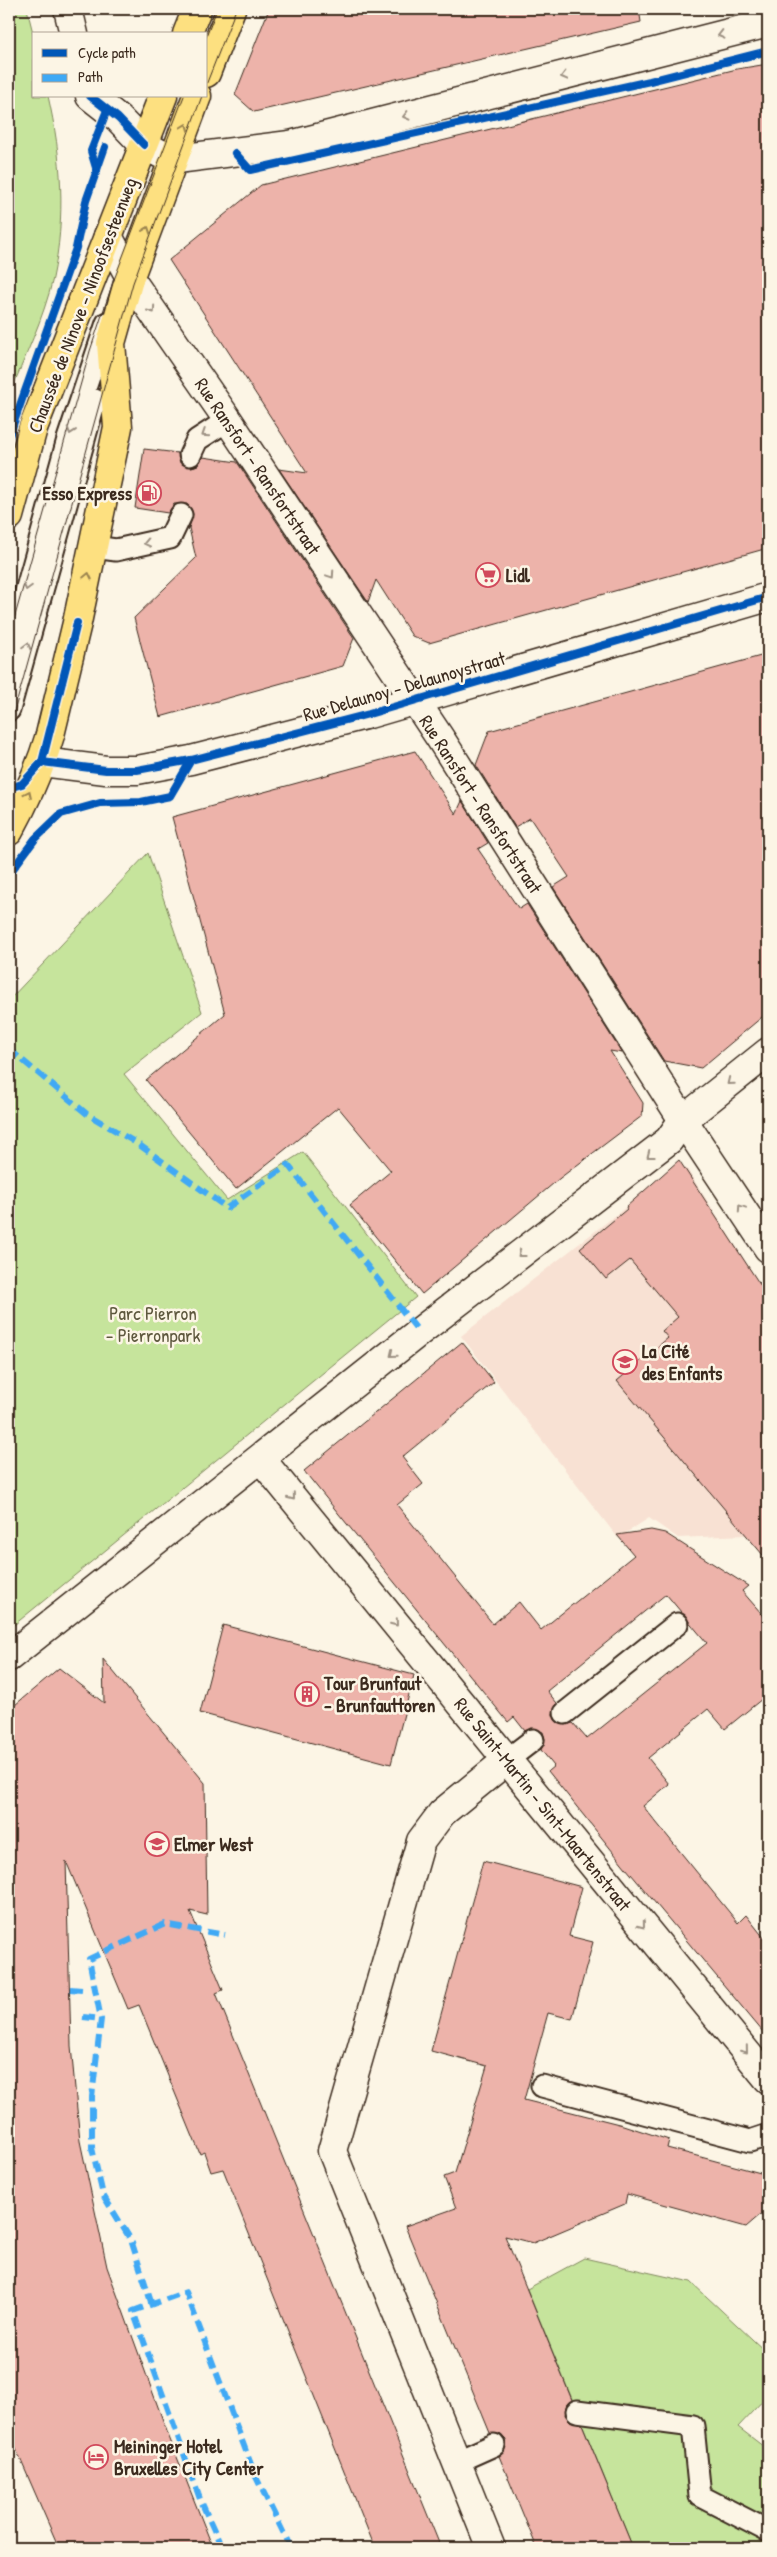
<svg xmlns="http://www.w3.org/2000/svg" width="777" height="2557" viewBox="0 0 777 2557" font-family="'Patrick Hand',sans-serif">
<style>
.built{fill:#f8e1d3}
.green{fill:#c6e49c;stroke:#80875d}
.building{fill:#edb3aa;stroke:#3b2a1e;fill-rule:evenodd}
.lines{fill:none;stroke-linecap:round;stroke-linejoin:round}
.service-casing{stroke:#3b2a1e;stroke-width:25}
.minor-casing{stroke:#3b2a1e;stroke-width:31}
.tertiary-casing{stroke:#3b2a1e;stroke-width:31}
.primary-casing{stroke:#3b2a1e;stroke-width:31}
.service{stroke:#fcf5e5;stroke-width:21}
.minor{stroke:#fcf5e5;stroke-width:28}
.tertiary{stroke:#fcf5e5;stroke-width:28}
.primary{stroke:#fde080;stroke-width:28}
.tram{stroke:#3b2a1e;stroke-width:1}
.quiet{stroke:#3fa9f5;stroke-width:6;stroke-dasharray:12 6;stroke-linecap:butt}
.cycleway-casing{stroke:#fcf5e5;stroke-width:11}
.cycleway{stroke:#0057b8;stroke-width:8}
.oneway{stroke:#9c9082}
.oneway2{stroke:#9c854f}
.labels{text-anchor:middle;stroke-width:5;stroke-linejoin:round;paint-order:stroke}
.street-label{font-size:19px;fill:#3b2a1e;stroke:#fcf5e5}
.poi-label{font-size:19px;font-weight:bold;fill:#3b2a1e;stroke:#fcf5e5;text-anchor:start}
.park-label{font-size:19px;fill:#5e583e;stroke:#fcf5e5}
</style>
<rect width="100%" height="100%" fill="#fcf5e5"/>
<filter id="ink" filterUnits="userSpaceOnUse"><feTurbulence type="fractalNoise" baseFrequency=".02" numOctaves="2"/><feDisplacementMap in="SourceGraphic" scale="10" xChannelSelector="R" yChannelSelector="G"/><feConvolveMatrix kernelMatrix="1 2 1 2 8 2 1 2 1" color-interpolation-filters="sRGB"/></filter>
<g filter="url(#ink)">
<polygon class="built" points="672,1166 687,1169 768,1297 768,1389 733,1417 768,1469 768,1481 763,1486 768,1493 768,1516 746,1535 678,1538 649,1518 618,1538 461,1336 626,1207"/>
<g class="green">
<path d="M9,9h18l7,28v59h14c14,61 18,121 5,182 -9,40 -29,80 -44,118v-55l2,-6 -2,-1v-119h2l-2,-19z"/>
<polygon points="148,853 202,1012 124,1074 227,1200 303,1152 416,1297 9,1629 9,1000"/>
<polygon points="584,2258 691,2282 768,2354 768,2395 738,2427 768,2450 768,2487 762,2495 768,2500 768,2548 633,2548 527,2289"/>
</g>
<g class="building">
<polygon points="269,9 639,9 641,22 254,112 235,95"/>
<polygon points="768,64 768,548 429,643 412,636 376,580 368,602 279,469 307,473 169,260 261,185 737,69"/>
<polygon points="144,449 178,453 180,463 191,467 198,465 203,457 237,462 354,638 343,666 160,717 134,618 196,558 189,528 193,514 187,504 174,504 168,513 135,508"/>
<polygon points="768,654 768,1012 701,1068 664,1061 553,887 569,877 530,818 515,827 476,765 489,731"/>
<polygon points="415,751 456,814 462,801 488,843 478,849 519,909 527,904 622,1053 610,1051 643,1103 642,1116 560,1178 422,1294 350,1205 391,1171 338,1107 236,1189 146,1080 225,1014 172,817"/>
<polygon points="679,1160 768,1297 768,1561 617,1381 668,1338 662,1331 678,1317 630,1260 606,1279 580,1248 627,1209 626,1207"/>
<path d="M462,1342l32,40 -92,75 21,27 -26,21 96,119 26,-22 22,28 93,-75 -17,-20 34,-5 14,3 83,53 -6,5 26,30v73l-43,35 -17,-20 -60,49 21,26 -26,22 95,117 8,-8 22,28v95l-142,-170 -78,-97 6,-5 -13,-16 4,-11 -2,-7 -11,-4 -7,3 -11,-14 -6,5 -204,-251zM666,1594l41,49 -120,96 -14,-16 -7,2 -10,-4 -3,-7 4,-11 -10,-12z"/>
<polygon points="223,1625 414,1675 391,1764 200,1713"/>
<polygon points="103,1659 205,1783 207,1915 190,1911 223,1990 216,1993 441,2548 375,2548 223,2169 211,2172 204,2152 200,2154 139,2005 128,2009 66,1861 71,2046 80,2141 107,2267 169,2437 213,2548 59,2548 9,2433 9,1710 59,1668 104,1703"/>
<polygon points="483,1861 582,1887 569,1936 593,1942 572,2019 548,2013 524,2100 623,2125 669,2140 667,2148 768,2175 768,2208 746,2227 627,2194 625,2204 533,2243 505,2236 572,2400 567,2404 565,2415 570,2421 582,2424 633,2548 537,2548 499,2456 504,2452 506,2440 501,2435 490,2433 405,2226 456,2208 444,2177 455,2173 487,2066 431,2051"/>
</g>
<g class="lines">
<defs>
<g id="service">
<polyline points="190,455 197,440 228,420"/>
<polyline points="94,547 116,550 170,538 181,515"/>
<polyline points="9,653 68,439 107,323"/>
<polyline points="9,710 95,400"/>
<polyline points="565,1713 677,1624"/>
<polyline points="507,1760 533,1740"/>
<polyline points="542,2086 750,2141 768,2135"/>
<polyline points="577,2411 693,2426 700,2496 768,2531"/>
<polyline points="456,2462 494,2445"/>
</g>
<g id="minor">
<polyline points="144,145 161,154 177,159 290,145 768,23"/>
<polyline points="108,236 133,283 228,420 440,738 683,1120 768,1248"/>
<polyline points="261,1459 768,2079"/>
<polyline points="9,1657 419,1332 669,1140 683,1120 768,1052"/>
<polyline points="491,2548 332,2151 421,1841 442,1813 507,1760"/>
</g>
<g id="tertiary">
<polyline points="68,9 74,34"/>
<polyline points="90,96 118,118 144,145"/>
<polyline points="42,762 106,770 137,770 191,760 369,714 768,597"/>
</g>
<g id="primary">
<polyline points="187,34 197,9"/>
<polyline points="206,73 231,9"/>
<polyline points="9,516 33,428 163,96"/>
<path d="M9,831c17,-31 31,-62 41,-96l27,-112 41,-196 -7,-84 19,-67 67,-180"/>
</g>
</defs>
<use href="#service" class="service-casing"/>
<use href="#minor" class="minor-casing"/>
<use href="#tertiary" class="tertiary-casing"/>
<use href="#primary" class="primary-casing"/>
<use href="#service" class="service"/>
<use href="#minor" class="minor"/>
<use href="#tertiary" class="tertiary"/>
<use href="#primary" class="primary"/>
<g class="tram">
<polyline points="206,37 217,9"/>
<polyline points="206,85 236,9"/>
<polyline points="9,637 90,351 112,285 184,96"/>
<polyline points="9,730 133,283 202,96"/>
</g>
<g class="quiet">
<polyline points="9,1049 87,1114 138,1144 227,1208 288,1165 419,1332"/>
<polyline points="70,1989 82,1990"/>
<polyline points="83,2017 101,2019"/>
<polyline points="152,2305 131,2240 103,2195 92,2148 92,2097 101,2019 89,1959 165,1924 225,1935"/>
<polyline points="222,2548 200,2499 133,2311 186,2292 255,2475 291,2548"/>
</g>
<defs>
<g id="cycleway">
<polyline points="90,96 118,118 144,145"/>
<polyline points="235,153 250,170 650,81 768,51"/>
<polyline points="97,171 91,151 107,110"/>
<polyline points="9,436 76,248 86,201 105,147"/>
<polyline points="42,762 106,770 137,770 191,760 369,714 768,597"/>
<polyline points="9,788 22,784 42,762 77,623"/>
<polyline points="9,874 35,839 61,814 100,803 141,802 170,796 191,760"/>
</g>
</defs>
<use href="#cycleway" class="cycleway-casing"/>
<use href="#cycleway" class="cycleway"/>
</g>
<defs><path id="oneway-chevron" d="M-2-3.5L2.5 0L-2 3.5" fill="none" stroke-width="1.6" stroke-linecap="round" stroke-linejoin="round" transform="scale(1.25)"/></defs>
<g class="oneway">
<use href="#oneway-chevron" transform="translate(721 35) rotate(166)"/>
<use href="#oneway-chevron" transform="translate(564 76) rotate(166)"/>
<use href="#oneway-chevron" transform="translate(406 116) rotate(166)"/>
<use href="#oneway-chevron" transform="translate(152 310) rotate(55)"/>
<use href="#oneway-chevron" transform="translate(71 431) rotate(109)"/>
<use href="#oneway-chevron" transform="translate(205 434) rotate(147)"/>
<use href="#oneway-chevron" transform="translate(147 543) rotate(167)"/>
<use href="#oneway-chevron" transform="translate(331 575) rotate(56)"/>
<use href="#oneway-chevron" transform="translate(27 587) rotate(106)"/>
<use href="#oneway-chevron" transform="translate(27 646) rotate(-74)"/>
<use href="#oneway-chevron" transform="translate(730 1082) rotate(141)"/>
<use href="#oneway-chevron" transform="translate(650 1155) rotate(142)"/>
<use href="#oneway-chevron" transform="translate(741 1208) rotate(-124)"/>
<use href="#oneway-chevron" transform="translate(521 1254) rotate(142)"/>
<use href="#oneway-chevron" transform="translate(393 1354) rotate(141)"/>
<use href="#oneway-chevron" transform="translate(292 1497) rotate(51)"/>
<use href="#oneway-chevron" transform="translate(395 1623) rotate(51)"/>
<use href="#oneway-chevron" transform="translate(642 1925) rotate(51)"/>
<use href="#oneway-chevron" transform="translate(745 2050) rotate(51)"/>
</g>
<g class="oneway2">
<use href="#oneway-chevron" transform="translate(185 127) rotate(-69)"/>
<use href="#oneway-chevron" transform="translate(147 230) rotate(-70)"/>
<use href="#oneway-chevron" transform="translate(88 576) rotate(-78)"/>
<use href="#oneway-chevron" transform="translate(28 794) rotate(-65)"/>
</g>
</g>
<defs>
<symbol id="fuel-ring" viewBox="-11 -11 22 22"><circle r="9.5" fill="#fcf5e5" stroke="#d1495b" stroke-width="1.5"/><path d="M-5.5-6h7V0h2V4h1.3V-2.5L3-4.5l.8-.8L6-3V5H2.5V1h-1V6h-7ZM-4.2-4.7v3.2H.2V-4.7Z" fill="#d1495b"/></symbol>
<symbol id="supermarket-ring" viewBox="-11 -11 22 22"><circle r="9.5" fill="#fcf5e5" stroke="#d1495b" stroke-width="1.5"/><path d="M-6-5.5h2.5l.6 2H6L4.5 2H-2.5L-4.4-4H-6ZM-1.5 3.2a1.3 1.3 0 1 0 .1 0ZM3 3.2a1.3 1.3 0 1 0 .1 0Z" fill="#d1495b"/></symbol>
<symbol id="school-ring" viewBox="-11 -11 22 22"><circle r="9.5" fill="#fcf5e5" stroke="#d1495b" stroke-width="1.5"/><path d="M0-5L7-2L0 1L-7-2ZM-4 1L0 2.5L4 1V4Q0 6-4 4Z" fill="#d1495b"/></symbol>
<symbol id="building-ring" viewBox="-11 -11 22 22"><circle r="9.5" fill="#fcf5e5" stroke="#d1495b" stroke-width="1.5"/><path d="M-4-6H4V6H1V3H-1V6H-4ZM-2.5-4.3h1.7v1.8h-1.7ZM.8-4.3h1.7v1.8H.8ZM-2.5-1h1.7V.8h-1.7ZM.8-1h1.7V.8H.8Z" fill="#d1495b"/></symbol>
<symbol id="hotel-ring" viewBox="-11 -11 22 22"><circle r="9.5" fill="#fcf5e5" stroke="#d1495b" stroke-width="1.5"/><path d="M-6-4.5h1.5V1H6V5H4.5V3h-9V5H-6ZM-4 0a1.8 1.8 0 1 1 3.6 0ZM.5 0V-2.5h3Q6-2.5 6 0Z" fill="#d1495b"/></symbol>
</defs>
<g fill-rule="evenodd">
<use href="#fuel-ring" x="135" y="479" width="28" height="28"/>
<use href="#supermarket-ring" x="474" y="561" width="28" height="28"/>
<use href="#school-ring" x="611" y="1348" width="28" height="28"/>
<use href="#building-ring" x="293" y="1680" width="28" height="28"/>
<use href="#school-ring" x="143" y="1830" width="28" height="28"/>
<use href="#hotel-ring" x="82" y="2443" width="28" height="28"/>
</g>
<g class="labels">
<g class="street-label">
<text transform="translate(82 305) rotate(-69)" y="7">Chaussée de Ninove - Ninoofsesteenweg</text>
<text transform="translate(258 466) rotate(56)" y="7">Rue Ransfort - Ransfortstraat</text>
<text transform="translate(404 686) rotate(-16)" y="7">Rue Delaunoy - Delaunoystraat</text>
<text transform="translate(481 804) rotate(57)" y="7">Rue Ransfort - Ransfortstraat</text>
<text transform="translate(543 1804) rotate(51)" y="7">Rue Saint-Martin - Sint-Maartenstraat</text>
</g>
<g class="poi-label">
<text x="132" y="500" text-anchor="end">Esso Express</text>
<text x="506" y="582">Lidl</text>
<text x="642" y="1358">La Cité<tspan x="642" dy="22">des Enfants</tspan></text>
<text x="324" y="1690">Tour Brunfaut<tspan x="324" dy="22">- Brunfauttoren</tspan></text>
<text x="174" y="1851">Elmer West</text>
<text x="114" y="2453">Meininger Hotel<tspan x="114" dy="22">Bruxelles City Center</tspan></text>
</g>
<g class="park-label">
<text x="153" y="1320">Parc Pierron<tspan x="153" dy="22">- Pierronpark</tspan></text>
</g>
</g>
<rect width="777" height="2557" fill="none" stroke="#fcf5e5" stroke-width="30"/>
<rect x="15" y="15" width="747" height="2527" fill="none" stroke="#3b2a1e" stroke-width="2" filter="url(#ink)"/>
<rect x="32" y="32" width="175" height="65" fill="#fcf5e5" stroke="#afa495"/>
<rect x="42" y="49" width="25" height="8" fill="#0057b8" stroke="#afa495"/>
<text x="78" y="58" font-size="15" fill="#3b2a1e">Cycle path</text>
<rect x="42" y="74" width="25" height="8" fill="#3fa9f5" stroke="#afa495"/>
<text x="78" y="82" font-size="15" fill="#3b2a1e">Path</text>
</svg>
